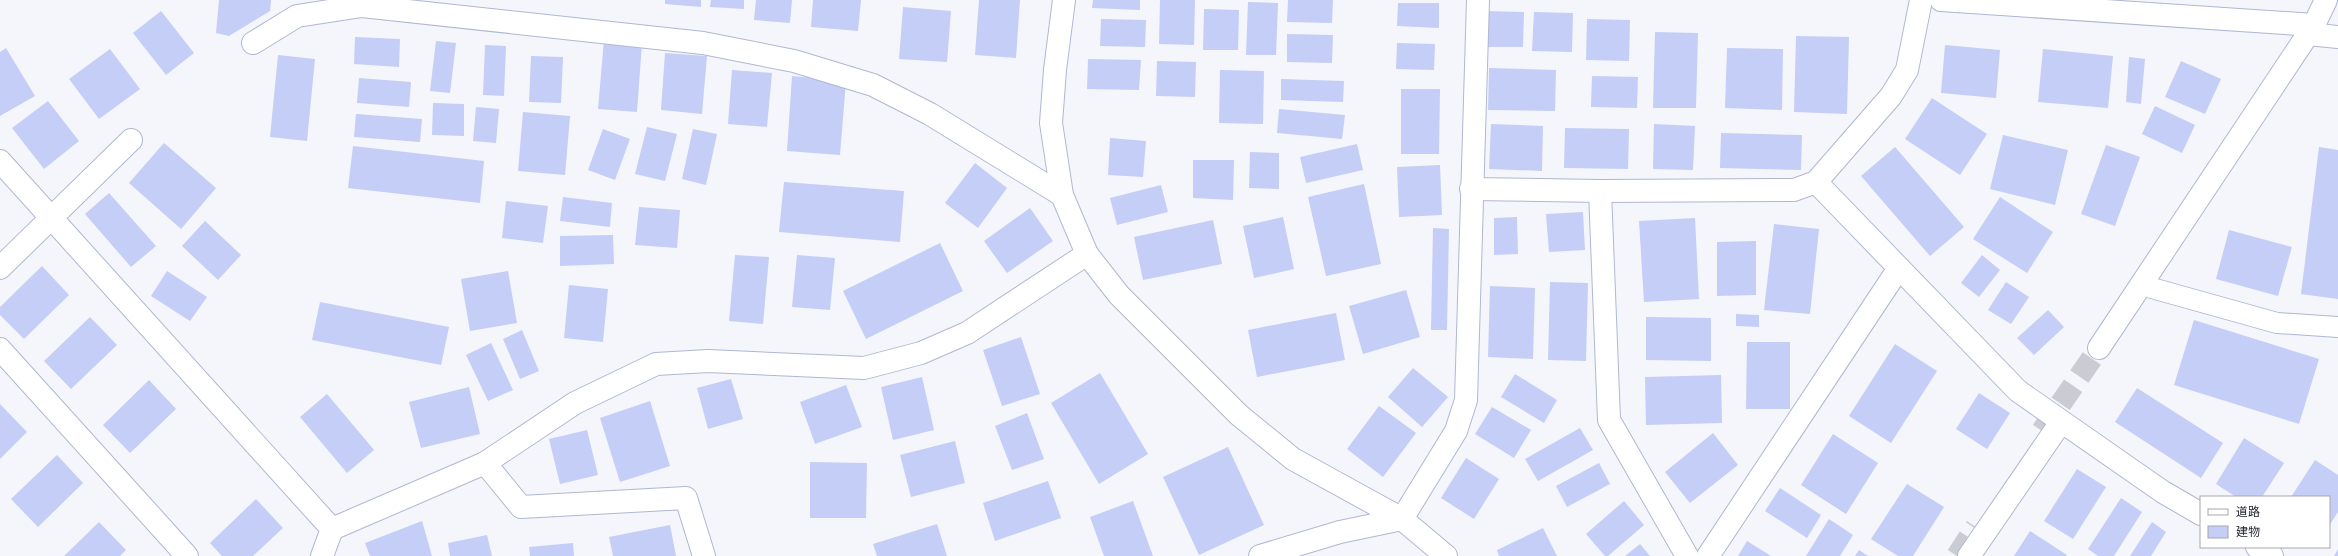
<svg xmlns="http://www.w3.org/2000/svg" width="2338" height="556" viewBox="0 0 2338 556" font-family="'Noto Sans','Noto Sans JP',sans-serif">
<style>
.building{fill:#c4cef7}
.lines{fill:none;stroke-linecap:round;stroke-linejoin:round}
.secondary-tunnel{stroke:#caccd3;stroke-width:22;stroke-dasharray:22 11;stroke-linecap:butt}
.lane-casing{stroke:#afb7d3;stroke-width:22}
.street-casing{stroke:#afb7d3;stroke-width:24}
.secondary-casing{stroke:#afb7d3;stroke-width:24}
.lane{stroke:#fff;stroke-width:20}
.street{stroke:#fff;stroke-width:22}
.secondary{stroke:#fff;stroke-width:22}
</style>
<rect width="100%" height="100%" fill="#f4f6fc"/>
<g class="building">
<polygon points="219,0 271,0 270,11 229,36 216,33"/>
<polygon points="665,0 701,0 701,7 665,4"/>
<polygon points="711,0 744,0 744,9 710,7"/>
<polygon points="756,0 792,0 790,23 754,20"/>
<polygon points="813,0 861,0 858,31 811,27"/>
<polygon points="979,0 1020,0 1016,58 975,55"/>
<polygon points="1093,0 1140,0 1140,10 1092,8"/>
<polygon points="1160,0 1195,0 1194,45 1159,44"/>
<polygon points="1288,0 1333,0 1332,23 1287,22"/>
<polygon points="1248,2 1278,3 1276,55 1246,55"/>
<polygon points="1398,3 1439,3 1439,28 1397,26"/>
<polygon points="903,7 951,11 947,62 899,59"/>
<polygon points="1204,9 1239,10 1238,50 1203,50"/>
<polygon points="161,11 194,53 166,75 133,33"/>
<polygon points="1484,11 1524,12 1523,47 1483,47"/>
<polygon points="1534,12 1573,13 1572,52 1532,51"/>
<polygon points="1101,19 1146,20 1145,47 1100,46"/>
<polygon points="1587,19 1630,20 1629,61 1586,60"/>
<polygon points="1655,32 1698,33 1696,108 1653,108"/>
<polygon points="1287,34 1333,35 1332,63 1287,62"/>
<polygon points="1796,36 1849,37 1847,114 1794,112"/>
<polygon points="355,37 400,39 399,67 354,64"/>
<polygon points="604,40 642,43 637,112 598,109"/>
<polygon points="436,41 456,43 450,93 430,91"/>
<polygon points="1397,43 1435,44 1434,70 1396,69"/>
<polygon points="485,45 506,46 504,96 483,95"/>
<polygon points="1945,45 2000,50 1996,98 1941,93"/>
<polygon points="6,48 35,96 0,116 0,52"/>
<polygon points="1727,48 1783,49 1782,110 1725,108"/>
<polygon points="110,49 140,89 99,119 69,79"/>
<polygon points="2043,49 2113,56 2108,108 2038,102"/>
<polygon points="665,53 707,56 702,114 661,110"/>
<polygon points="278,55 315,59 307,141 270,137"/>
<polygon points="531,56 563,57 561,103 529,102"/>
<polygon points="2129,57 2145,59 2141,104 2126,102"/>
<polygon points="1088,59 1141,60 1139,90 1087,89"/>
<polygon points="1157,61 1196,62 1195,97 1156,96"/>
<polygon points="2181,61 2221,79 2205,114 2165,97"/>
<polygon points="1489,68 1556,70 1555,111 1488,110"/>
<polygon points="732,70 772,73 767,127 728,124"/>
<polygon points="1220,70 1264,71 1263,124 1219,123"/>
<polygon points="792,76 846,81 840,155 787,151"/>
<polygon points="1592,76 1638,77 1637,108 1591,107"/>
<polygon points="359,78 411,82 409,107 357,103"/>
<polygon points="1281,79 1344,81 1343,102 1281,100"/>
<polygon points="1401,89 1440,89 1439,154 1401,154"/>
<polygon points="1932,98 1987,134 1960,175 1905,139"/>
<polygon points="48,101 79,141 44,169 12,128"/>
<polygon points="433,103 464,104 464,136 432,135"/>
<polygon points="2155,106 2195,125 2182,153 2142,134"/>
<polygon points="476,107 499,109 496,143 473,141"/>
<polygon points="1279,109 1345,115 1342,139 1277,133"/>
<polygon points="523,112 570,116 565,175 518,171"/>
<polygon points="356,114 422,119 420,142 354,137"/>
<polygon points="1491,124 1543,126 1542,171 1489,169"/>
<polygon points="1654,124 1695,126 1693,170 1653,169"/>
<polygon points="647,127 677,134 665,181 635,174"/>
<polygon points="1565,128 1629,129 1628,169 1564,168"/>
<polygon points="603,129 630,139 615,180 588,170"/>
<polygon points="693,129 717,134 706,185 682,179"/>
<polygon points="1721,133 1802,135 1801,170 1720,168"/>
<polygon points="2003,135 2068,150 2055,205 1990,189"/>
<polygon points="1110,138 1146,141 1143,177 1108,175"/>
<polygon points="164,143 216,188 181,229 129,183"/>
<polygon points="1357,144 1363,170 1306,183 1300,157"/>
<polygon points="2106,145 2140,157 2115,226 2081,214"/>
<polygon points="353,146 484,161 480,203 348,188"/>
<polygon points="1895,147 1964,227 1930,256 1861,176"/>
<polygon points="2319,147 2338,150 2338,299 2301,294"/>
<polygon points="1250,152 1279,153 1279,189 1249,188"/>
<polygon points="1193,160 1234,160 1233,200 1193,198"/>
<polygon points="975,163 1007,188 978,228 945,203"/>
<polygon points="1440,165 1442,215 1399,217 1397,167"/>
<polygon points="784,182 904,191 900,242 779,232"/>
<polygon points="1364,184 1381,264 1326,276 1308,197"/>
<polygon points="1161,185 1168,212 1117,225 1110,198"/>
<polygon points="109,193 156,246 131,267 85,214"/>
<polygon points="563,197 612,203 610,227 560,221"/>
<polygon points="2000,197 2053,232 2027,273 1973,239"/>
<polygon points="506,201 548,206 543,243 502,238"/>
<polygon points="639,207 680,210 677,248 635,245"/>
<polygon points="1030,208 1053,241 1007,273 984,241"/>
<polygon points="1583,212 1585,250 1549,252 1546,214"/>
<polygon points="1283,217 1294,269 1254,278 1243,226"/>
<polygon points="1517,217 1518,254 1494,255 1494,218"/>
<polygon points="1695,218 1699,299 1644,302 1639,221"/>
<polygon points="1213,220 1222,264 1143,280 1134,237"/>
<polygon points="205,221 241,255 218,280 182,246"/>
<polygon points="1774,224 1819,229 1810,314 1764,310"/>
<polygon points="1433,228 1449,229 1447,330 1431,330"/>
<polygon points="2229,230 2292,247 2278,296 2216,279"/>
<polygon points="613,235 614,264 560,266 560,236"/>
<polygon points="1756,241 1756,295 1717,296 1717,242"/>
<polygon points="940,243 963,291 866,339 843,291"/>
<polygon points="735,255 769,257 763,324 729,321"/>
<polygon points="797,255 835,258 830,310 792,307"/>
<polygon points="1982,255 2000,270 1979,297 1961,283"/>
<polygon points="42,266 69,295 24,339 0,315 0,307"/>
<polygon points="167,271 207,297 190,321 151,296"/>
<polygon points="508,271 517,323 470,331 461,279"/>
<polygon points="1550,282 1588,283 1586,361 1548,360"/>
<polygon points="2006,282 2029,297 2011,324 1988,310"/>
<polygon points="569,285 608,289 603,342 564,338"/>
<polygon points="1490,286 1535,288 1533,359 1488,357"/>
<polygon points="1406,290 1420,337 1363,354 1349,306"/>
<polygon points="320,302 449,327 441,365 312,340"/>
<polygon points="2048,310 2064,327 2034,355 2017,338"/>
<polygon points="1336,313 1345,360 1257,377 1248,330"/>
<polygon points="1736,314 1759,315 1759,327 1736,326"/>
<polygon points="90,317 117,345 71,389 44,361"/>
<polygon points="1646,317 1711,318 1711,361 1646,360"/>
<polygon points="2194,320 2319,359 2299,424 2174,385"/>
<polygon points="522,330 539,371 520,379 503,339"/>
<polygon points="1021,337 1040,394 1002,406 983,350"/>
<polygon points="1747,342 1790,342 1790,409 1746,409"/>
<polygon points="491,343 513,390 488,401 466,355"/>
<polygon points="1895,344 1937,371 1891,443 1849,416"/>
<polygon points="1413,368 1448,397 1422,427 1388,397"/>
<polygon points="1100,373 1148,454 1099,484 1051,403"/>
<polygon points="1515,374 1557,400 1544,423 1501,397"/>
<polygon points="1721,375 1722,423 1646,425 1645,377"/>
<polygon points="922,377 934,430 893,440 881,387"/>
<polygon points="731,379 743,419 708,429 697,388"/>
<polygon points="149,380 176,409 130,453 103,425"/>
<polygon points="846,385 862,427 815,444 800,402"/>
<polygon points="469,387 480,434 421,448 409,402"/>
<polygon points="2137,388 2223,443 2201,478 2115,422"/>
<polygon points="1979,393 2010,413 1987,449 1956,429"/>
<polygon points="327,394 374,450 347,473 300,417"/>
<polygon points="650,401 670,466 620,482 600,418"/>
<polygon points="0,404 27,432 0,459"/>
<polygon points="1379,406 1416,433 1383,477 1347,449"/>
<polygon points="1492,407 1531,430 1514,458 1475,434"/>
<polygon points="1027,413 1044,459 1012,470 995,426"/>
<polygon points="1580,428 1593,450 1538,481 1525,459"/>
<polygon points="587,430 598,475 560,484 549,439"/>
<polygon points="1713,433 1738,465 1690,503 1665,472"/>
<polygon points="1833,434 1878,463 1846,514 1801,485"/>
<polygon points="2244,438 2284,463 2262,497 2236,497 2216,484"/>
<polygon points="955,441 965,483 911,497 900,455"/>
<polygon points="1228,447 1264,525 1199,555 1163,477"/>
<polygon points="57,455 83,483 38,527 11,499"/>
<polygon points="1466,458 1499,479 1474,519 1441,498"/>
<polygon points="2315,460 2338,475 2338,512 2329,526 2329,497 2291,497"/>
<polygon points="810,462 867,463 866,518 810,518"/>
<polygon points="1599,463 1610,484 1567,507 1556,486"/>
<polygon points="2077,469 2106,487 2073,539 2044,521"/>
<polygon points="1048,481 1061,518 995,541 983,503"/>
<polygon points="1907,484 1944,507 1913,556 1898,556 1871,539"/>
<polygon points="1780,488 1821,515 1807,538 1765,511"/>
<polygon points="2121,498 2142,512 2114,556 2098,556 2088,549"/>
<polygon points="256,499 283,528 253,556 222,556 210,543"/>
<polygon points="1133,501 1153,556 1104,556 1090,517"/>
<polygon points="1624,501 1644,525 1608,556 1605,556 1586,534"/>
<polygon points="1829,519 1853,535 1840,556 1806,556"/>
<polygon points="422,521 432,556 370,556 365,543"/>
<polygon points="99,522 126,550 120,556 64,556"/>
<polygon points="2152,522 2166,532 2151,556 2130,556"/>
<polygon points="937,524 947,556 877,556 873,544"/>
<polygon points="670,525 676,556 613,556 609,537"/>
<polygon points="1543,528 1557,556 1499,556 1497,550"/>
<polygon points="2030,531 2067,555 2066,556 2014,556"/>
<polygon points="487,535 492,556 450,556 448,543"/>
<polygon points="1747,541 1771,556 1738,556"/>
<polygon points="573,543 574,556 530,556 529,547"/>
<polygon points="1640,544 1650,556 1625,556"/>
<polygon points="2338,549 2338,556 2334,556"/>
<polygon points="1859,550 1868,556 1855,556"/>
</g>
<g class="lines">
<g class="secondary-tunnel">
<polyline points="2042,431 2099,348"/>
<polyline points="1957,556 1976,527"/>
</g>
<defs>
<polyline id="lane" points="2141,285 2277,323 2338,327"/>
<g id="street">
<polyline points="1064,0 1055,70 1051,123 1062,195 1087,254 1119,295 1239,415 1293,459 1402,519 1446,556"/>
<polyline points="2308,34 2338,37"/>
<polyline points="253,43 297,16 362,6 703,43 794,61 873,85 930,114 1062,195"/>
<polyline points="0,161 332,529 322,556"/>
<polyline points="1816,182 2018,391 2163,492 2201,514"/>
<polyline points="1471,189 1600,191 1794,190 1816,182 1891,96 1907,70 1921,0"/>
<polyline points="1600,191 1609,420 1687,556"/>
<polyline points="0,268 131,140"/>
<polyline points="0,349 187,556"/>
<polyline points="485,463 521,507 686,498 704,556"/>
<polyline points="332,529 485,463 575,403 656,364 708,361 864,368 921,353 967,333 1087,254"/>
<polyline points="2257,547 2272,556"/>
<polyline points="1260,556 1340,532 1402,519 1456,431 1466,400 1478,0"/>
<polyline points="1708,556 1899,268"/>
<polyline points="1969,556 2061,422"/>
</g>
<g id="secondary">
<polyline points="1941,0 2314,25"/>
<polyline points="2099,348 2314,25 2326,0"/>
</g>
</defs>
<use href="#lane" class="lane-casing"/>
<use href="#street" class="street-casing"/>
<use href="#secondary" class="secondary-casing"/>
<use href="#lane" class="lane"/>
<use href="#street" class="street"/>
<use href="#secondary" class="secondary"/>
</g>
<rect x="2200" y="496" width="130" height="52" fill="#ffffff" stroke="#a7a8ad"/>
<rect x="2208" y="509" width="20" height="6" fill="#ffffff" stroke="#a7a8ad"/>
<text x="2236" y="516" font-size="12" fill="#232631">道路</text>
<rect x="2208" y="526" width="20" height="12" fill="#c4cef7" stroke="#a7a8ad"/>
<text x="2236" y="536" font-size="12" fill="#232631">建物</text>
</svg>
